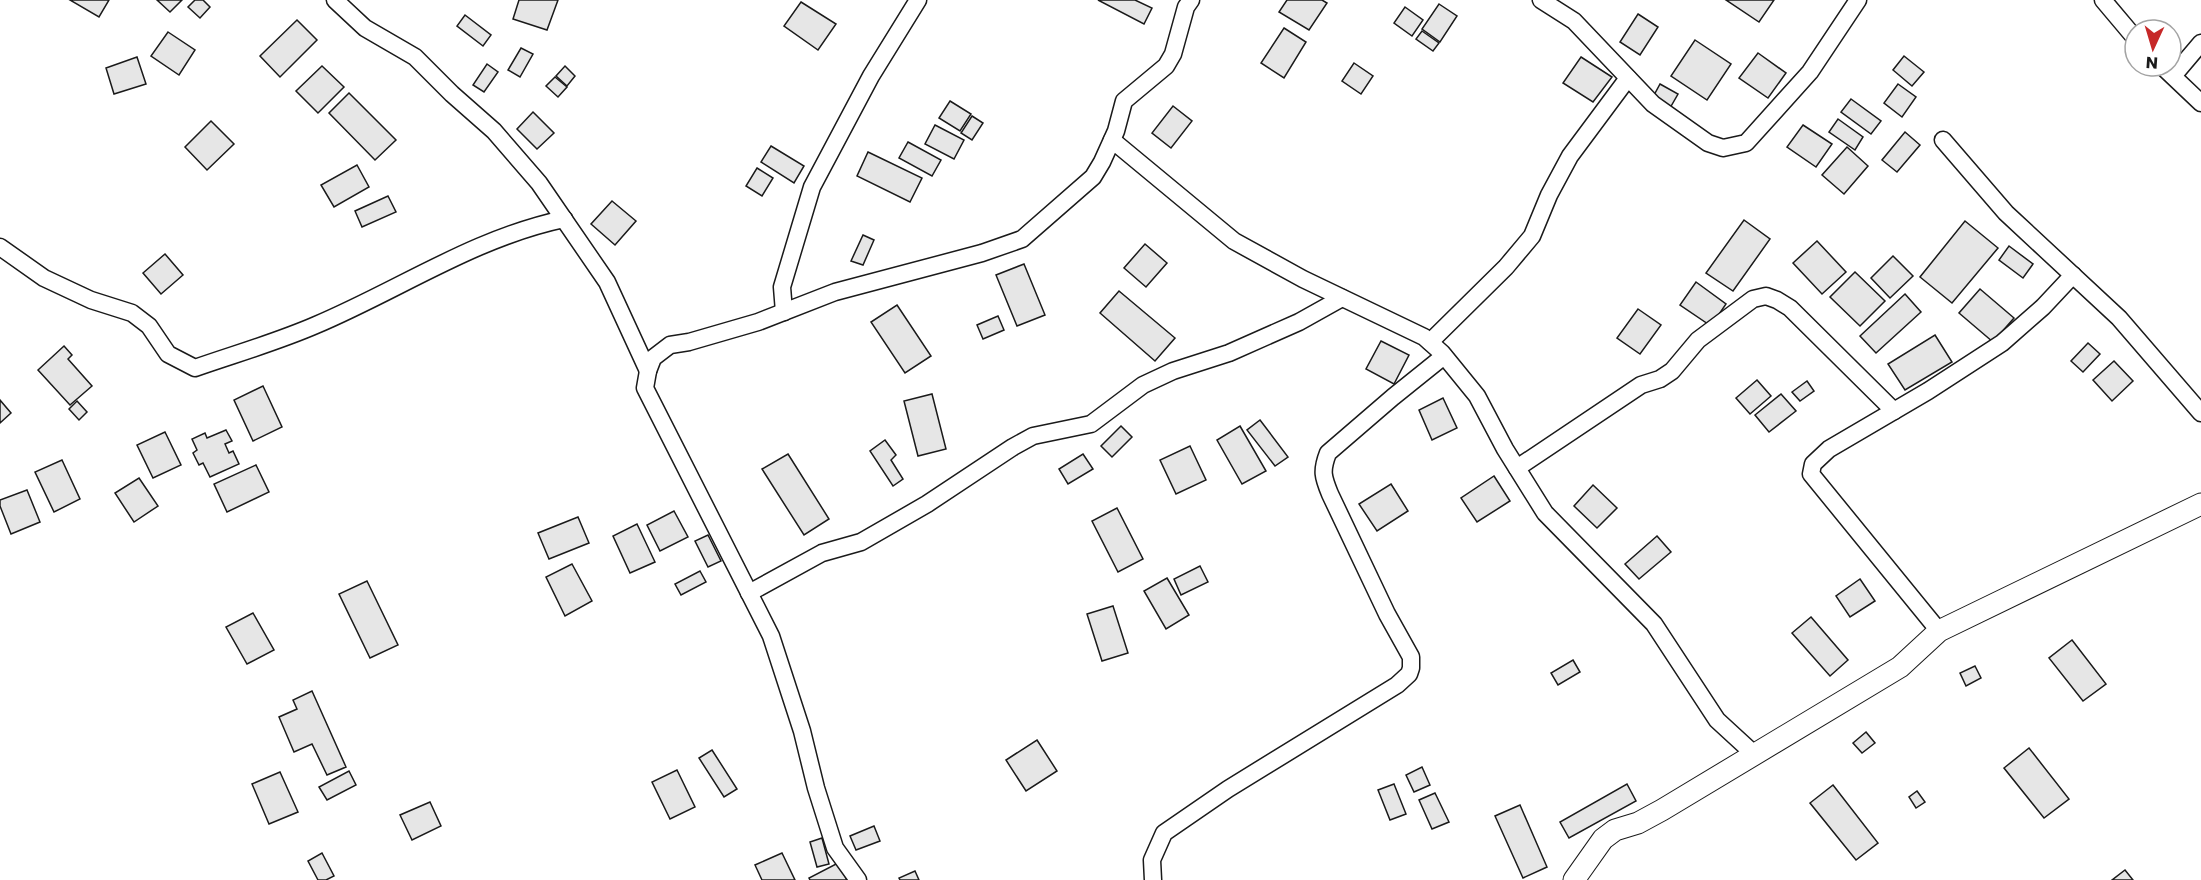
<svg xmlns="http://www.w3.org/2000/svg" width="2201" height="880" viewBox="0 0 2201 880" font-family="Poppins,sans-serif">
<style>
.building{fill:#e6e6e6;stroke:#1a1a1a;stroke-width:1.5}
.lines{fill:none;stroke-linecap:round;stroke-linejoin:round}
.minor-casing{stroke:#1a1a1a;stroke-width:19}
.tertiary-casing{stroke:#1a1a1a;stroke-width:23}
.minor{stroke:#fff;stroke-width:16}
.tertiary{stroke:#fff;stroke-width:21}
</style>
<rect width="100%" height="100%" fill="#fff"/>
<g class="building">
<polygon points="70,0 109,0 99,17"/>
<polygon points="157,0 182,0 170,12"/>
<polygon points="195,0 203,0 210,7 200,18 188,7"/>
<polygon points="519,0 558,0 547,30 513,19"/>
<polygon points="1098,0 1135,0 1152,8 1144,24"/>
<polygon points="1287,0 1322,0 1327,3 1309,30 1279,12"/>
<polygon points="1726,0 1774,0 1759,22"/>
<polygon points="801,2 836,24 818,50 784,26"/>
<polygon points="1439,4 1457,16 1440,42 1422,29"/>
<polygon points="1405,7 1423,20 1412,36 1394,23"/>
<polygon points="1638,14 1658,27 1640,55 1620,42"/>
<polygon points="465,15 491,35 483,46 457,26"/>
<polygon points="297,20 317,40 280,77 260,56"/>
<polygon points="1284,28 1306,42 1284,78 1261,63"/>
<polygon points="1422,31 1439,43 1433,51 1416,39"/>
<polygon points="168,32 195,50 179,75 151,56"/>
<polygon points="1695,40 1731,64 1707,100 1671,76"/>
<polygon points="521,48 533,54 520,77 508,70"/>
<polygon points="1758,53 1786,73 1768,98 1739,78"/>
<polygon points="1904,56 1924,72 1912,86 1893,70"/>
<polygon points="137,57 146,84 114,94 106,68"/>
<polygon points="1581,57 1612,77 1593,102 1563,83"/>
<polygon points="1354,63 1373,76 1361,94 1342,81"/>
<polygon points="487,64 498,72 484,92 473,85"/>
<polygon points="322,66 344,87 318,113 296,91"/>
<polygon points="565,66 575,76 567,86 556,76"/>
<polygon points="555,77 567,87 558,97 546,86"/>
<polygon points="1660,84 1678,94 1670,108 1653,97"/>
<polygon points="1898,84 1916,97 1902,117 1884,103"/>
<polygon points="349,93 396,140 375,160 329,113"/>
<polygon points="1851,99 1881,121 1871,134 1841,112"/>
<polygon points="950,101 971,114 960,131 939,118"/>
<polygon points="1173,106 1192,121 1171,148 1152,133"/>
<polygon points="533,112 554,133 537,149 517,129"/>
<polygon points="972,116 983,123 972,140 961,133"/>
<polygon points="1838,119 1863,137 1855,150 1829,132"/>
<polygon points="211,121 234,144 207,170 185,147"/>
<polygon points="935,125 964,140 954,159 925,144"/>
<polygon points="1803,125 1832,144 1816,167 1787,147"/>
<polygon points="1905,132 1920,145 1897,172 1882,160"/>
<polygon points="908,142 941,160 932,176 899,158"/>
<polygon points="771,146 804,166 794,183 761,162"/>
<polygon points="1847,147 1868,166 1844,194 1822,175"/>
<polygon points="868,152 922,178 910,202 857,176"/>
<polygon points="357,165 369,187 334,207 321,185"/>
<polygon points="757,168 773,178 762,196 746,186"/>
<polygon points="388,196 396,212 362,227 355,211"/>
<polygon points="612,201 636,221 615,245 591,224"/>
<polygon points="1744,220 1770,239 1733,291 1706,273"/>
<polygon points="1965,221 1998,248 1952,303 1920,277"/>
<polygon points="863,235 874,240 863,265 851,261"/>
<polygon points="1817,241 1846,272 1822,294 1793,263"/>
<polygon points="1145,244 1167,263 1146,287 1124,268"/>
<polygon points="2009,246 2033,264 2023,278 1999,260"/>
<polygon points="165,254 183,275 161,294 143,273"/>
<polygon points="1893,256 1913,276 1890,298 1871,278"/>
<polygon points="1024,264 1045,315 1017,326 996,275"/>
<polygon points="1855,272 1885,301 1860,326 1830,297"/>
<polygon points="1696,282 1726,304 1711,326 1680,305"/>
<polygon points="1980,289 2014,318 1993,342 1959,313"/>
<polygon points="1119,291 1175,338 1155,361 1100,313"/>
<polygon points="1905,294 1921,312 1876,353 1860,336"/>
<polygon points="897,305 931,356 905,373 871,322"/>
<polygon points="1638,309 1661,325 1640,354 1617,338"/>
<polygon points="998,316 1004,330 983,339 977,325"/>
<polygon points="1935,335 1952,362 1905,390 1888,364"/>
<polygon points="1381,341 1409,355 1394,384 1366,369"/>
<polygon points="2088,343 2100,354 2083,372 2071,361"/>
<polygon points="64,346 72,355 68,359 92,386 70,405 38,370"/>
<polygon points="2114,361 2133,381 2112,401 2093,380"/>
<polygon points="1757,380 1771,396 1750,414 1736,398"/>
<polygon points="1807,381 1814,391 1800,401 1792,392"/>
<polygon points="263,386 282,427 253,441 234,400"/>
<polygon points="932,394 946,449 918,456 904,401"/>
<polygon points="1781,394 1796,411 1769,432 1755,415"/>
<polygon points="1443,398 1457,428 1432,440 1419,410"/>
<polygon points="0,400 11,413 0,423"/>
<polygon points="77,401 87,412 79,420 69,409"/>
<polygon points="1260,420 1288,457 1275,466 1247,430"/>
<polygon points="1121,426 1132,437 1112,457 1101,446"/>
<polygon points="1240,426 1266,471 1242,484 1217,440"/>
<polygon points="226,430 232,441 225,444 229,453 233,451 239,464 210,477 203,463 199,465 193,453 197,450 192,439 205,433 207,438"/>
<polygon points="165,432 181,465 153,478 137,445"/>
<polygon points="885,440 896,455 891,460 903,479 893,486 870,451"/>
<polygon points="1190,446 1206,480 1176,494 1160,460"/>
<polygon points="788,454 829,519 804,535 762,469"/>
<polygon points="1083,454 1093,469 1068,484 1059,469"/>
<polygon points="62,460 80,499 54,512 35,472"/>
<polygon points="256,465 269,492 227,512 214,484"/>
<polygon points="1494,476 1510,501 1477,522 1461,498"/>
<polygon points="139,478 158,506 134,522 115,493"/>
<polygon points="1391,484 1408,511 1377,531 1359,504"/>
<polygon points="1593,485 1617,508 1597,528 1574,506"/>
<polygon points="27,490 40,522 11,534 0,506 0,500"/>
<polygon points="1117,508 1143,559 1118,572 1092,521"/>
<polygon points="674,511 688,537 660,551 647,525"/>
<polygon points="578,517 589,543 549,559 538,533"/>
<polygon points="637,524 655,562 630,573 613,536"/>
<polygon points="708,535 721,561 708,567 695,541"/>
<polygon points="1657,536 1671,552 1639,579 1625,564"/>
<polygon points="572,564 592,601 565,616 546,577"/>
<polygon points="1200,566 1208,582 1181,595 1174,579"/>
<polygon points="700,571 706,582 681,595 675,584"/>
<polygon points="1167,578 1189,615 1166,629 1144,591"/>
<polygon points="1860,579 1875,601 1850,617 1836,596"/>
<polygon points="367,581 398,645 370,658 339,594"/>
<polygon points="1113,606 1128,653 1102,661 1087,614"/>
<polygon points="253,613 274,650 247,664 226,627"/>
<polygon points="1811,617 1848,660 1830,676 1792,633"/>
<polygon points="2072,640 2106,684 2083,701 2049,658"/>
<polygon points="1573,660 1580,672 1558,685 1551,673"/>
<polygon points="1975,666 1981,678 1966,686 1960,673"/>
<polygon points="312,691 346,767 327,775 312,744 294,752 279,717 297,709 293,700"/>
<polygon points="1866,732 1875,743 1862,753 1853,743"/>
<polygon points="1037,740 1057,771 1026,791 1006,760"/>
<polygon points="2029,748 2069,799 2044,818 2004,768"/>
<polygon points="712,750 737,789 724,797 699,758"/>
<polygon points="1422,767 1430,785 1414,792 1406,775"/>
<polygon points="677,770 695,807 670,819 652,782"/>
<polygon points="349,771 356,785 327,800 319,787"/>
<polygon points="280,772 298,812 269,824 252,784"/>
<polygon points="1394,784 1406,814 1390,820 1378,790"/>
<polygon points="1627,784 1636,801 1569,838 1560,822"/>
<polygon points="1833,785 1878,843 1856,860 1810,803"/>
<polygon points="1917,791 1925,802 1916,808 1909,797"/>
<polygon points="1435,793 1449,822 1432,829 1419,800"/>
<polygon points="430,802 441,826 412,840 400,815"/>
<polygon points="1520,805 1547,867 1523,878 1495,816"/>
<polygon points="874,826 880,841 856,850 850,836"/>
<polygon points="822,838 829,864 817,867 810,842"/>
<polygon points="322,853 334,876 326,880 318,880 308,861"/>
<polygon points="782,853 795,880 762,880 755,865"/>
<polygon points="838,863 847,880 810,880 809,878"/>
<polygon points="2125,870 2133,880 2112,880"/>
<polygon points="915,871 919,880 900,880 899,878"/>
</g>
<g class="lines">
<defs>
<g id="minor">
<polyline points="335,0 365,28 415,57 452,94 494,131 539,183 607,282 648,371"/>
<polyline points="1541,0 1574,21 1653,104 1708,143 1723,148 1746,143 1810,72 1858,0"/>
<polyline points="2103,0 2135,38"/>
<polyline points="2162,66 2201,103"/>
<polyline points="2173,76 2201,43"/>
<polyline points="1112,140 1234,241 1303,279 1424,337 1442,353 1477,396 1505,449 1545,513 1654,624 1717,720 1754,754"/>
<polyline points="1943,140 2006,213 2119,318 2201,413"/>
<path d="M0,247l44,31 47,22 41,13 17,13 19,28 27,14c40,-14 82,-26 121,-43 83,-35 158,-87 248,-106"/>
<polyline points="784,312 782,287 812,187 871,76 918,0"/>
<polyline points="1430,342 1506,267 1532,236 1549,195 1570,156 1628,78"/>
<polyline points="1517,468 1641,385 1660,379 1672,371 1698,340 1753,299 1766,296 1777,300 1790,308 1894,411"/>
<polyline points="749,593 822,553 861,542 927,504 1013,447 1033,436 1091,424 1143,385 1173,371 1229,353 1299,322 1342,298"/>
<polyline points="1939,631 1811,474 1813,464 1829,449 1928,391 2002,343 2043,307 2073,275"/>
<polyline points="858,880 835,848 816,788 802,731 771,636 645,388 648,371 653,358 670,345 689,342 758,322 835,292 982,253 1022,239 1093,177 1102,162 1116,131 1124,101 1166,66 1173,54 1186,7 1191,0"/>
<path d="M1153,880l-1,-20 12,-27 64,-44 169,-104 12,-11 2,-6v-11l-24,-43 -57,-120c-7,-17 -9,-23 -2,-41l65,-56 51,-41"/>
</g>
<polyline id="tertiary" points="1574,880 1603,839 1615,830 1638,823 1662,810 1900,667 1939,631 2201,504"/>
</defs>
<use href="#minor" class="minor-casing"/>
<use href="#tertiary" class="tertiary-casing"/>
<use href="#minor" class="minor"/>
<use href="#tertiary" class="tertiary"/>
</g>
<g transform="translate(2153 48) rotate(184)"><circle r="28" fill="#ffffff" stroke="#a3a3a3" stroke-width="1.5"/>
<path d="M0-4.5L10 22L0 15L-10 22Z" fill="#c62828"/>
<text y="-9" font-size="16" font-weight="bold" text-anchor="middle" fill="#1a1a1a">N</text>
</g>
</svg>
